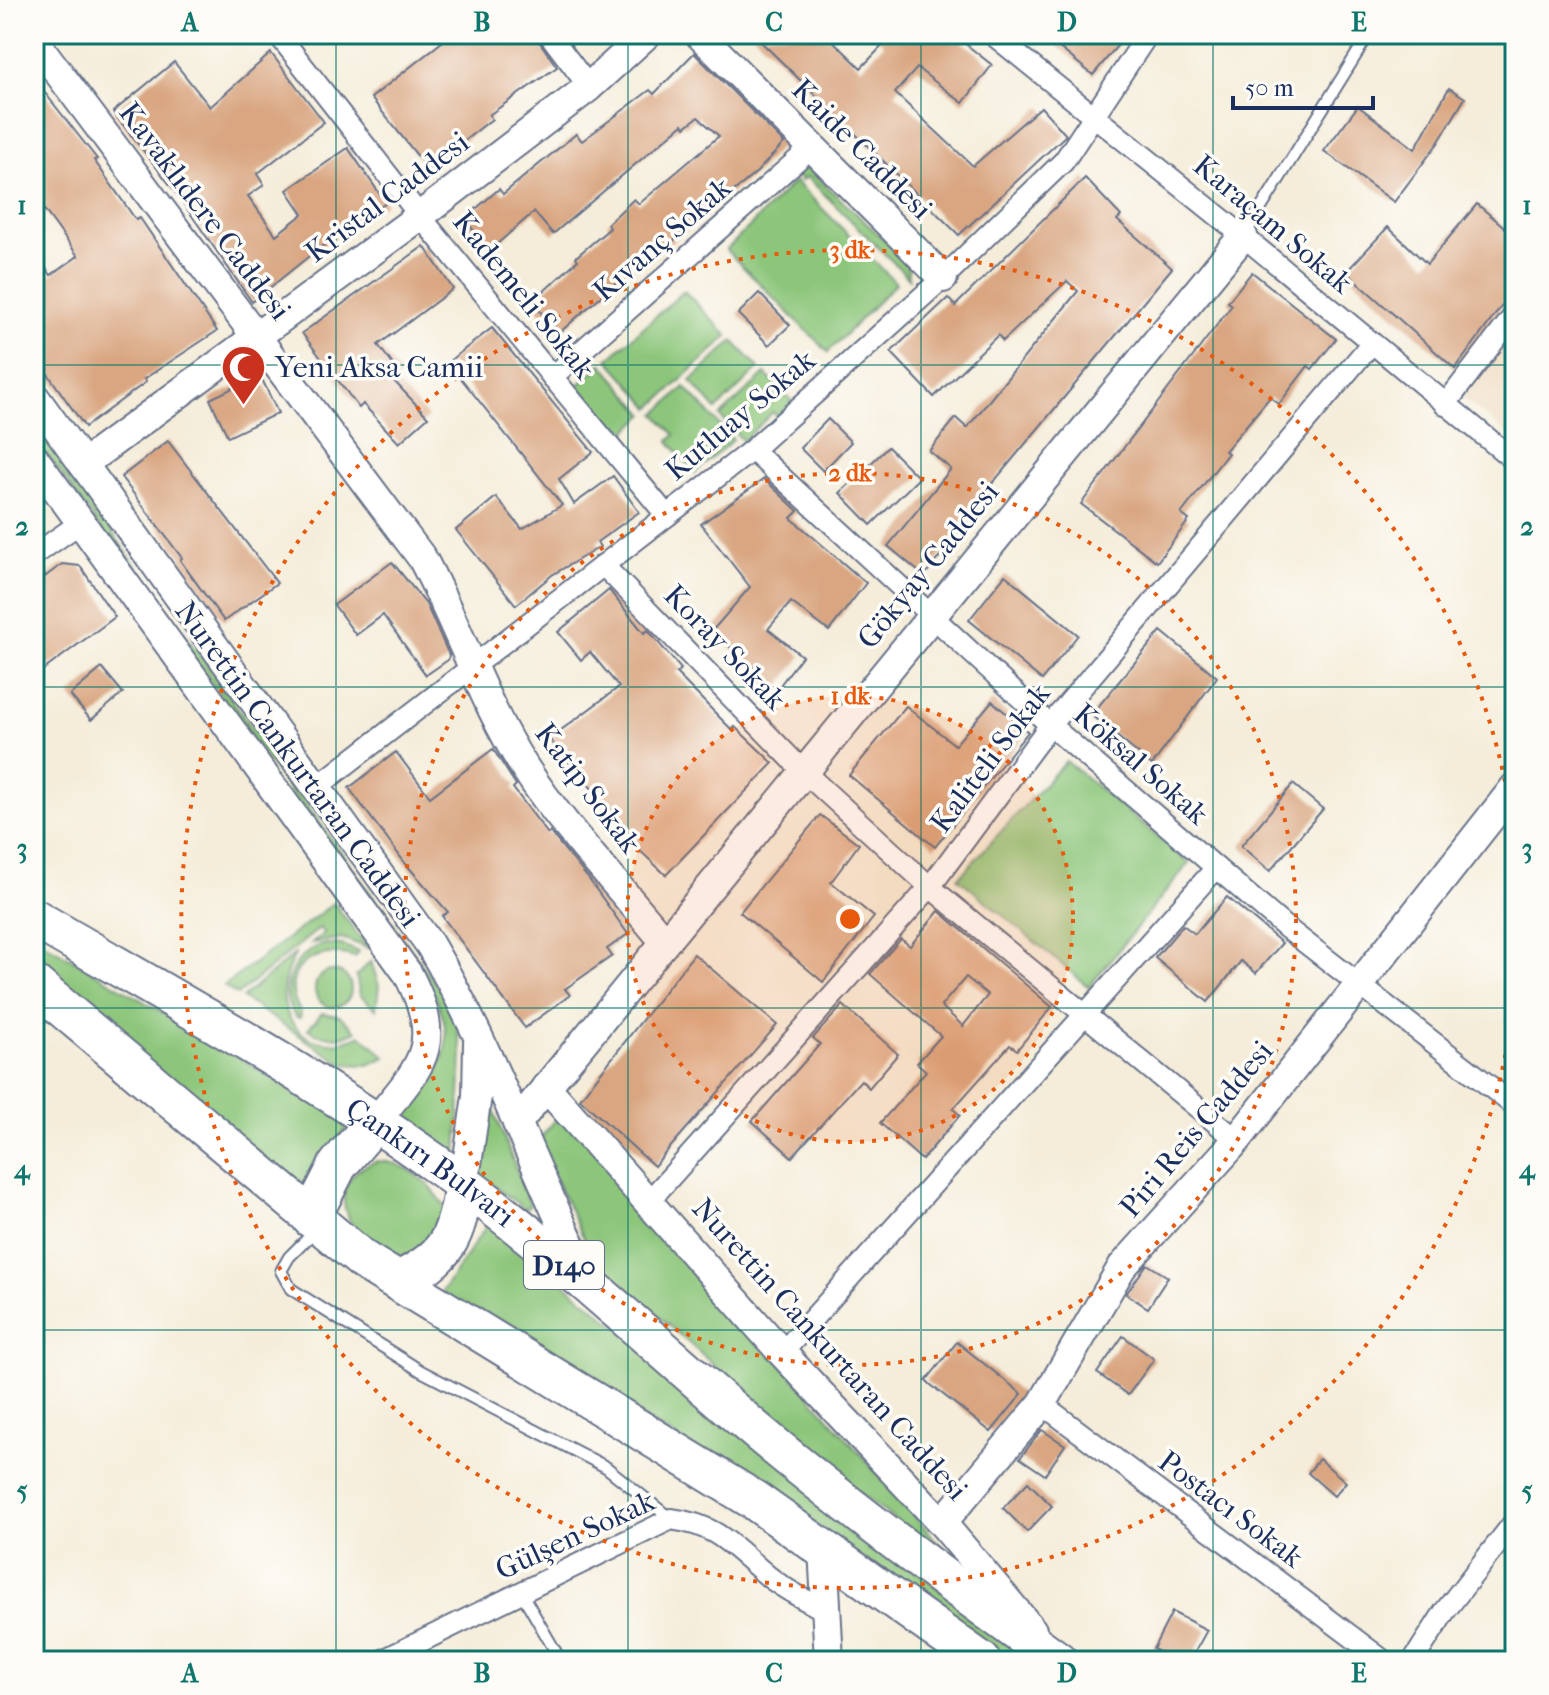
<svg xmlns="http://www.w3.org/2000/svg" width="1549" height="1695" viewBox="0 0 1549 1695" font-family="'IM FELL French Canon',serif">
<style>
.built{fill:#ecd7ba}
.green{fill:#8cc67a;stroke:#547a6c;stroke-width:2}
.building{fill:#d9a681;fill-rule:evenodd}
.lines{fill:none;stroke-linecap:round;stroke-linejoin:round}
.lane-casing{stroke:#677289;stroke-width:14}
.street-casing{stroke:#677289;stroke-width:24}
.secondary-casing{stroke:#677289;stroke-width:32}
.highway-casing{stroke:#677289;stroke-width:42}
.lane{stroke:#fff;stroke-width:10}
.street{stroke:#fff;stroke-width:20}
.secondary{stroke:#fff;stroke-width:28}
.highway{stroke:#fff;stroke-width:38}
.grid{fill:none;stroke:#0f766e;stroke-width:2;stroke-opacity:0.55}
.ring{fill:none;stroke:#e8590c;stroke-width:4;stroke-dasharray:4 8}
.labels{text-anchor:middle;stroke-width:7;stroke-linejoin:round;paint-order:stroke}
.shield{fill:#fdfcf7;stroke:#5f6c8c;stroke-width:2}
.shield-label{font-size:28px;font-weight:bold;fill:#1b2f5e}
.street-label{font-size:30px;fill:#1b2f5e;stroke:#fdfcf7}
.poi-label{font-size:30px;fill:#1b2f5e;stroke:#fdfcf7;text-anchor:start}
.centre{fill:#e8590c;stroke:#fdfcf7;stroke-width:4}
.ring-label{font-size:24px;text-anchor:middle;font-weight:bold;fill:#e8590c;stroke:#fdfcf7;stroke-width:7;stroke-linejoin:round;paint-order:stroke}
.neatline{fill:none;stroke:#0f766e;stroke-width:3}
.grid-label{font-size:26px;text-anchor:middle;font-weight:bold;fill:#0f766e}
</style>
<rect width="100%" height="100%" fill="#fdfcf7"/>
<filter id="ink" filterUnits="userSpaceOnUse"><feTurbulence type="fractalNoise" baseFrequency=".0125" numOctaves="2"/><feDisplacementMap in="SourceGraphic" scale="16" xChannelSelector="R" yChannelSelector="G"/><feConvolveMatrix kernelMatrix="1 2 1 2 8 2 1 2 1" color-interpolation-filters="sRGB"/></filter>
<filter id="wash" filterUnits="userSpaceOnUse"><feTurbulence type="fractalNoise" baseFrequency=".006" numOctaves="4" result="noise"/><feDisplacementMap in="SourceGraphic" scale="32" xChannelSelector="R" yChannelSelector="G"/><feGaussianBlur stdDeviation="1.8" result="paint"/><feColorMatrix in="noise" values="0 0 0 0 0 0 0 0 0 0 0 0 0 0 0 0 0 1.4 0 .05"/><feComposite in="paint" operator="in"/></filter>
<g filter="url(#wash)">
<rect width="100%" height="100%" fill="#f5edda"/>
<polygon class="built" points="1515,330 1515,439 1461,397"/>
<g class="green">
<polygon points="805,166 907,261 909,278 807,177 801,181 796,174"/>
<polygon points="795,181 896,283 828,352 726,250"/>
<polygon points="684,291 728,336 651,408 608,359"/>
<polygon points="733,341 759,368 716,410 691,381"/>
<polygon points="602,364 645,414 620,438 577,386"/>
<polygon points="765,374 792,401 778,417 773,412 743,441 720,416"/>
<polygon points="685,387 733,440 695,473 669,441 675,435 656,414"/>
<path d="M34,423l406,567 16,32 6,30 -5,110 -58,-40c39,-52 65,-68 32,-134l-397,-552z"/>
<polygon points="1066,761 1189,863 1089,987 958,878"/>
<polygon points="334,903 368,948 342,938 312,943 324,933 320,928 237,995 224,986"/>
<polygon points="34,937 351,1123 297,1190 34,967"/>
<path d="M325,944l17,1 17,7 -4,5c-41,-13 -80,14 -54,56l-1,5 -4,-1c-22,-27 -2,-65 29,-73z"/>
<path d="M296,953c-34,53 6,111 65,82l25,22 -18,8 -25,-1 -101,-66z"/>
<polygon points="371,961 379,986 376,1009 360,995 356,976"/>
<circle cx="333" cy="989" r="18"/>
<path d="M322,1013l18,3 16,15c-15,8 -33,8 -48,-2z"/>
<polygon points="488,1096 530,1205 525,1209 478,1174"/>
<polygon points="562,1112 965,1574 843,1480 594,1259 537,1142"/>
<path d="M377,1161c30,0 55,23 69,48l-4,22c-9,7 -20,19 -31,23 -41,16 -108,-69 -34,-93z"/>
<polygon points="489,1222 1027,1661 1005,1661 814,1523 441,1293"/>
</g>
<g id="blocks">
<g class="building">
<polygon points="452,34 534,34 557,67 489,115 492,119 428,169 371,98"/>
<polygon points="753,34 826,34 861,68 884,44 871,34 953,34 992,65 963,103 917,68 895,93 973,166 1041,107 1066,135 959,235"/>
<polygon points="1065,34 1127,34 1093,75 1056,45"/>
<polygon points="271,53 324,122 257,174 264,185 248,196 276,235 303,214 287,190 348,148 386,203 318,249 252,302 174,190 113,112 174,62 210,107"/>
<polygon points="694,53 784,143 757,172 644,265 641,261 559,333 532,302 578,260 576,257 610,228 607,224 634,199 639,204 719,136 698,117 685,127 683,124 553,234 534,212 490,250 464,219 499,189 503,194 576,134 582,141 650,90 654,94"/>
<polygon points="34,79 97,159 94,160 136,220 140,218 217,331 144,379 146,382 85,427 34,354 34,252 51,275 78,256 40,204 34,209"/>
<polygon points="1449,88 1465,98 1438,143 1394,202 1324,151 1358,106 1415,149"/>
<polygon points="1085,178 1121,216 1117,220 1172,268 976,503 980,506 924,576 888,546 951,469 929,451 956,418 967,428 1078,291 1067,281 1003,341 998,335 934,397 891,352 948,298 955,306"/>
<polygon points="1477,204 1515,236 1515,288 1455,369 1346,272 1388,227 1427,264"/>
<polygon points="424,246 453,289 378,345 401,375 394,381 428,417 399,443 363,404 359,408 302,333"/>
<polygon points="1252,272 1336,339 1312,369 1308,366 1279,404 1270,397 1225,451 1228,453 1181,514 1189,520 1157,562 1081,504 1232,305 1228,302"/>
<polygon points="759,293 790,325 769,345 738,314"/>
<polygon points="492,328 593,452 559,479 574,504 613,476 639,512 597,542 600,547 552,575 516,605 456,530 496,497 522,529 562,505 448,362"/>
<polygon points="260,375 278,413 228,437 210,399"/>
<polygon points="828,419 851,442 823,471 800,448"/>
<polygon points="168,441 277,583 224,621 180,560 182,558 121,477"/>
<polygon points="888,447 919,478 871,525 840,493"/>
<polygon points="764,479 798,511 791,518 866,583 829,631 791,602 768,629 802,656 774,693 748,672 753,667 712,631 750,587 701,524"/>
<polygon points="392,562 426,604 449,655 448,660 426,675 383,615 356,635 334,605"/>
<polygon points="62,564 80,566 115,617 34,677 34,585"/>
<polygon points="1005,575 1078,635 1042,680 969,620"/>
<polygon points="609,590 644,633 648,630 681,669 676,673 732,730 735,727 773,763 666,875 621,833 626,828 549,739 619,687 590,652 581,660 558,632"/>
<polygon points="1161,631 1217,677 1152,765 1091,715"/>
<polygon points="102,668 123,693 91,720 70,695"/>
<polygon points="992,701 1028,732 935,847 849,775 906,706 955,745"/>
<polygon points="493,749 516,785 513,788 548,834 550,832 588,878 628,934 607,949 612,956 565,989 570,995 525,1028 442,916 448,912 405,863 349,788 396,752 430,797"/>
<polygon points="1293,784 1323,809 1270,871 1241,846"/>
<polygon points="820,815 859,844 831,882 874,917 823,982 740,912"/>
<polygon points="1227,897 1282,943 1256,973 1241,961 1208,1002 1155,958 1183,925 1195,934"/>
<path d="M939,911l113,96 -35,43 -7,-5 -57,64 7,6 -38,45 -42,-37 46,-52 -9,-8 24,-27 -71,-62 31,-35 9,7zM966,977l22,18 -25,31 -22,-20z"/>
<polygon points="694,954 777,1025 654,1166 580,1099"/>
<polygon points="843,1005 898,1054 869,1088 861,1080 792,1157 752,1121 820,1044 813,1038"/>
<polygon points="1147,1264 1168,1277 1148,1308 1126,1294"/>
<polygon points="1123,1336 1154,1359 1128,1395 1097,1373"/>
<polygon points="957,1342 1022,1394 991,1432 926,1381"/>
<polygon points="1042,1430 1065,1445 1045,1475 1020,1458"/>
<polygon points="1319,1459 1346,1482 1334,1496 1308,1473"/>
<polygon points="1028,1482 1052,1506 1027,1532 1003,1508"/>
<polygon points="1172,1612 1207,1630 1190,1661 1177,1661 1153,1649"/>
</g>
</g>
</g>
<g filter="url(#ink)">
<use href="#blocks" fill-opacity="0" stroke="#677289" stroke-width="2"/>
<g class="lines">
<defs>
<g id="lane">
<polyline points="1245,234 1369,34"/>
<polyline points="315,1231 289,1257 281,1271 291,1289 421,1371 606,1467 671,1519"/>
<polyline points="521,1592 561,1661"/>
</g>
<g id="street">
<polyline points="278,34 420,216 667,516"/>
<polyline points="549,34 589,87"/>
<polyline points="992,34 1243,236 1515,461"/>
<polyline points="552,377 812,147"/>
<polyline points="1445,405 1515,314"/>
<polyline points="752,450 1050,725 1284,926 1515,1106"/>
<polyline points="34,555 80,523"/>
<polyline points="603,565 803,771 930,887 1237,1140"/>
<polyline points="317,787 752,450 943,278 1064,161 1148,34"/>
<polyline points="649,1201 930,887 1050,725 1371,344"/>
<polyline points="782,1353 1216,868"/>
<polyline points="1042,1404 1384,1661"/>
<path d="M381,1661l290,-142c45,6 58,24 91,52 19,17 42,28 64,40"/>
<polyline points="1413,1661 1445,1611 1515,1521"/>
</g>
<g id="secondary">
<polyline points="699,34 943,278"/>
<path d="M34,40l388,518c37,68 61,146 103,210 39,61 93,116 139,173"/>
<path d="M34,396l396,549c63,107 103,223 157,334"/>
<path d="M34,458l374,516c38,74 12,92 -33,148"/>
<polyline points="83,464 420,216 589,87 647,34"/>
<polyline points="546,1087 782,1353 942,1523 1032,1630"/>
<polyline points="517,1123 1243,236"/>
<polyline points="464,1185 477,1096 478,1043"/>
<polyline points="942,1523 1042,1404 1122,1267 1237,1140 1515,787"/>
<polyline points="823,1548 829,1661"/>
</g>
<g id="highway">
<path id="s1" d="M34,918c135,79 275,155 402,246 115,81 216,179 323,269 97,81 197,155 299,228"/>
<polyline points="34,984 363,1260 754,1500 981,1661"/>
<polyline points="311,1218 338,1165 375,1122"/>
<path d="M398,1281c49,-23 58,-43 66,-96"/>
</g>
</defs>
<use href="#lane" class="lane-casing"/>
<use href="#street" class="street-casing"/>
<use href="#secondary" class="secondary-casing"/>
<use href="#highway" class="highway-casing"/>
<use href="#lane" class="lane"/>
<use href="#street" class="street"/>
<use href="#secondary" class="secondary"/>
<use href="#highway" class="highway"/>
</g>
</g>
<path class="grid" d="M336,34v1627M628,34v1627M921,34v1627M1213,34v1627M34,365h1481M34,687h1481M34,1008h1481M34,1330h1481"/>
<circle cx="850" cy="919" r="223" fill="#e8590c" fill-opacity=".12"/>
<g class="ring">
<circle cx="850" cy="919" r="223"/>
<circle cx="850" cy="919" r="446"/>
<path d="M1515 995A669 669 0 1 1 1515 843"/>
</g>
<defs>
<symbol id="mosque-pin" viewBox="-11 -11 22 30"><path d="M0 17L-7.5 6A9.5 9.5 0 1 1 7.5 6Z" fill="#c8321e" stroke="#fdfcf7"/><path d="M3.5-4.9A6 6 0 1 0 3.5 4.9A5 5 0 1 1 3.5-4.9Z" fill="#fff"/></symbol>
</defs>
<g fill-rule="evenodd">
<use href="#mosque-pin" x="218" y="342" width="51" height="69"/>
</g>
<g class="labels">
<rect class="shield" x="524" y="1241" width="80" height="48" rx="6"/>
<g class="shield-label">
<text x="564" y="1275">D140</text>
</g>
<g class="street-label">
<text transform="translate(862 149) rotate(45)" y="10">Kaide Caddesi</text>
<text transform="translate(387 197) rotate(-37)" y="10">Kristal Caddesi</text>
<text transform="translate(205 211) rotate(53)" y="10">Kavaklıdere Caddesi</text>
<text transform="translate(1273 224) rotate(40)" y="10">Karaçam Sokak</text>
<text transform="translate(662 239) rotate(-41)" y="10">Kıvanç Sokak</text>
<text transform="translate(524 295) rotate(51)" y="10">Kademeli Sokak</text>
<text transform="translate(740 415) rotate(-40)" y="10">Kutluay Sokak</text>
<text transform="translate(928 565) rotate(-51)" y="10">Gökyay Caddesi</text>
<text transform="translate(725 647) rotate(46)" y="10">Koray Sokak</text>
<text transform="translate(990 758) rotate(-53)" y="10">Kaliteli Sokak</text>
<text transform="translate(298 764) rotate(54)" y="10">Nurettin Cankurtaran Caddesi</text>
<text transform="translate(1141 764) rotate(41)" y="10">Köksal Sokak</text>
<text transform="translate(588 788) rotate(53)" y="10">Katip Sokak</text>
<text transform="translate(1196 1129) rotate(-50)" y="10">Piri Reis Caddesi</text>
<text dy="10" stroke="none"><textPath href="#s1" startOffset="466">Çankırı Bulvarı</textPath></text>
<text transform="translate(830 1349) rotate(48)" y="10">Nurettin Cankurtaran Caddesi</text>
<text transform="translate(1231 1509) rotate(37)" y="10">Postacı Sokak</text>
<text transform="translate(575 1535) rotate(-25)" y="10">Gülşen Sokak</text>
</g>
<g class="poi-label">
<text x="275" y="377">Yeni Aksa Camii</text>
</g>
</g>
<circle cx="850" cy="919" r="12" class="centre"/>
<g class="ring-label">
<text x="850" y="258">3 dk</text>
<text x="850" y="481">2 dk</text>
<text x="850" y="704">1 dk</text>
</g>
<rect width="1549" height="1695" fill="none" stroke="#fdfcf7" stroke-width="88"/>
<path d="M1233 96v12h140v-12" fill="none" stroke="#1b2f5e" stroke-width="4"/>
<text x="1245" y="96" font-size="24" fill="#1b2f5e" stroke="#fdfcf7" stroke-width="6" paint-order="stroke">50 m</text>
<rect x="44" y="44" width="1461" height="1607" class="neatline"/>
<g class="grid-label">
<text x="190" y="31">A</text>
<text x="482" y="31">B</text>
<text x="774" y="31">C</text>
<text x="1067" y="31">D</text>
<text x="1359" y="31">E</text>
<text x="22" y="214">1</text>
<text x="1527" y="214">1</text>
<text x="22" y="535">2</text>
<text x="1527" y="535">2</text>
<text x="22" y="857">3</text>
<text x="1527" y="857">3</text>
<text x="22" y="1178">4</text>
<text x="1527" y="1178">4</text>
<text x="22" y="1499">5</text>
<text x="1527" y="1499">5</text>
<text x="190" y="1682">A</text>
<text x="482" y="1682">B</text>
<text x="774" y="1682">C</text>
<text x="1067" y="1682">D</text>
<text x="1359" y="1682">E</text>
</g>
</svg>
